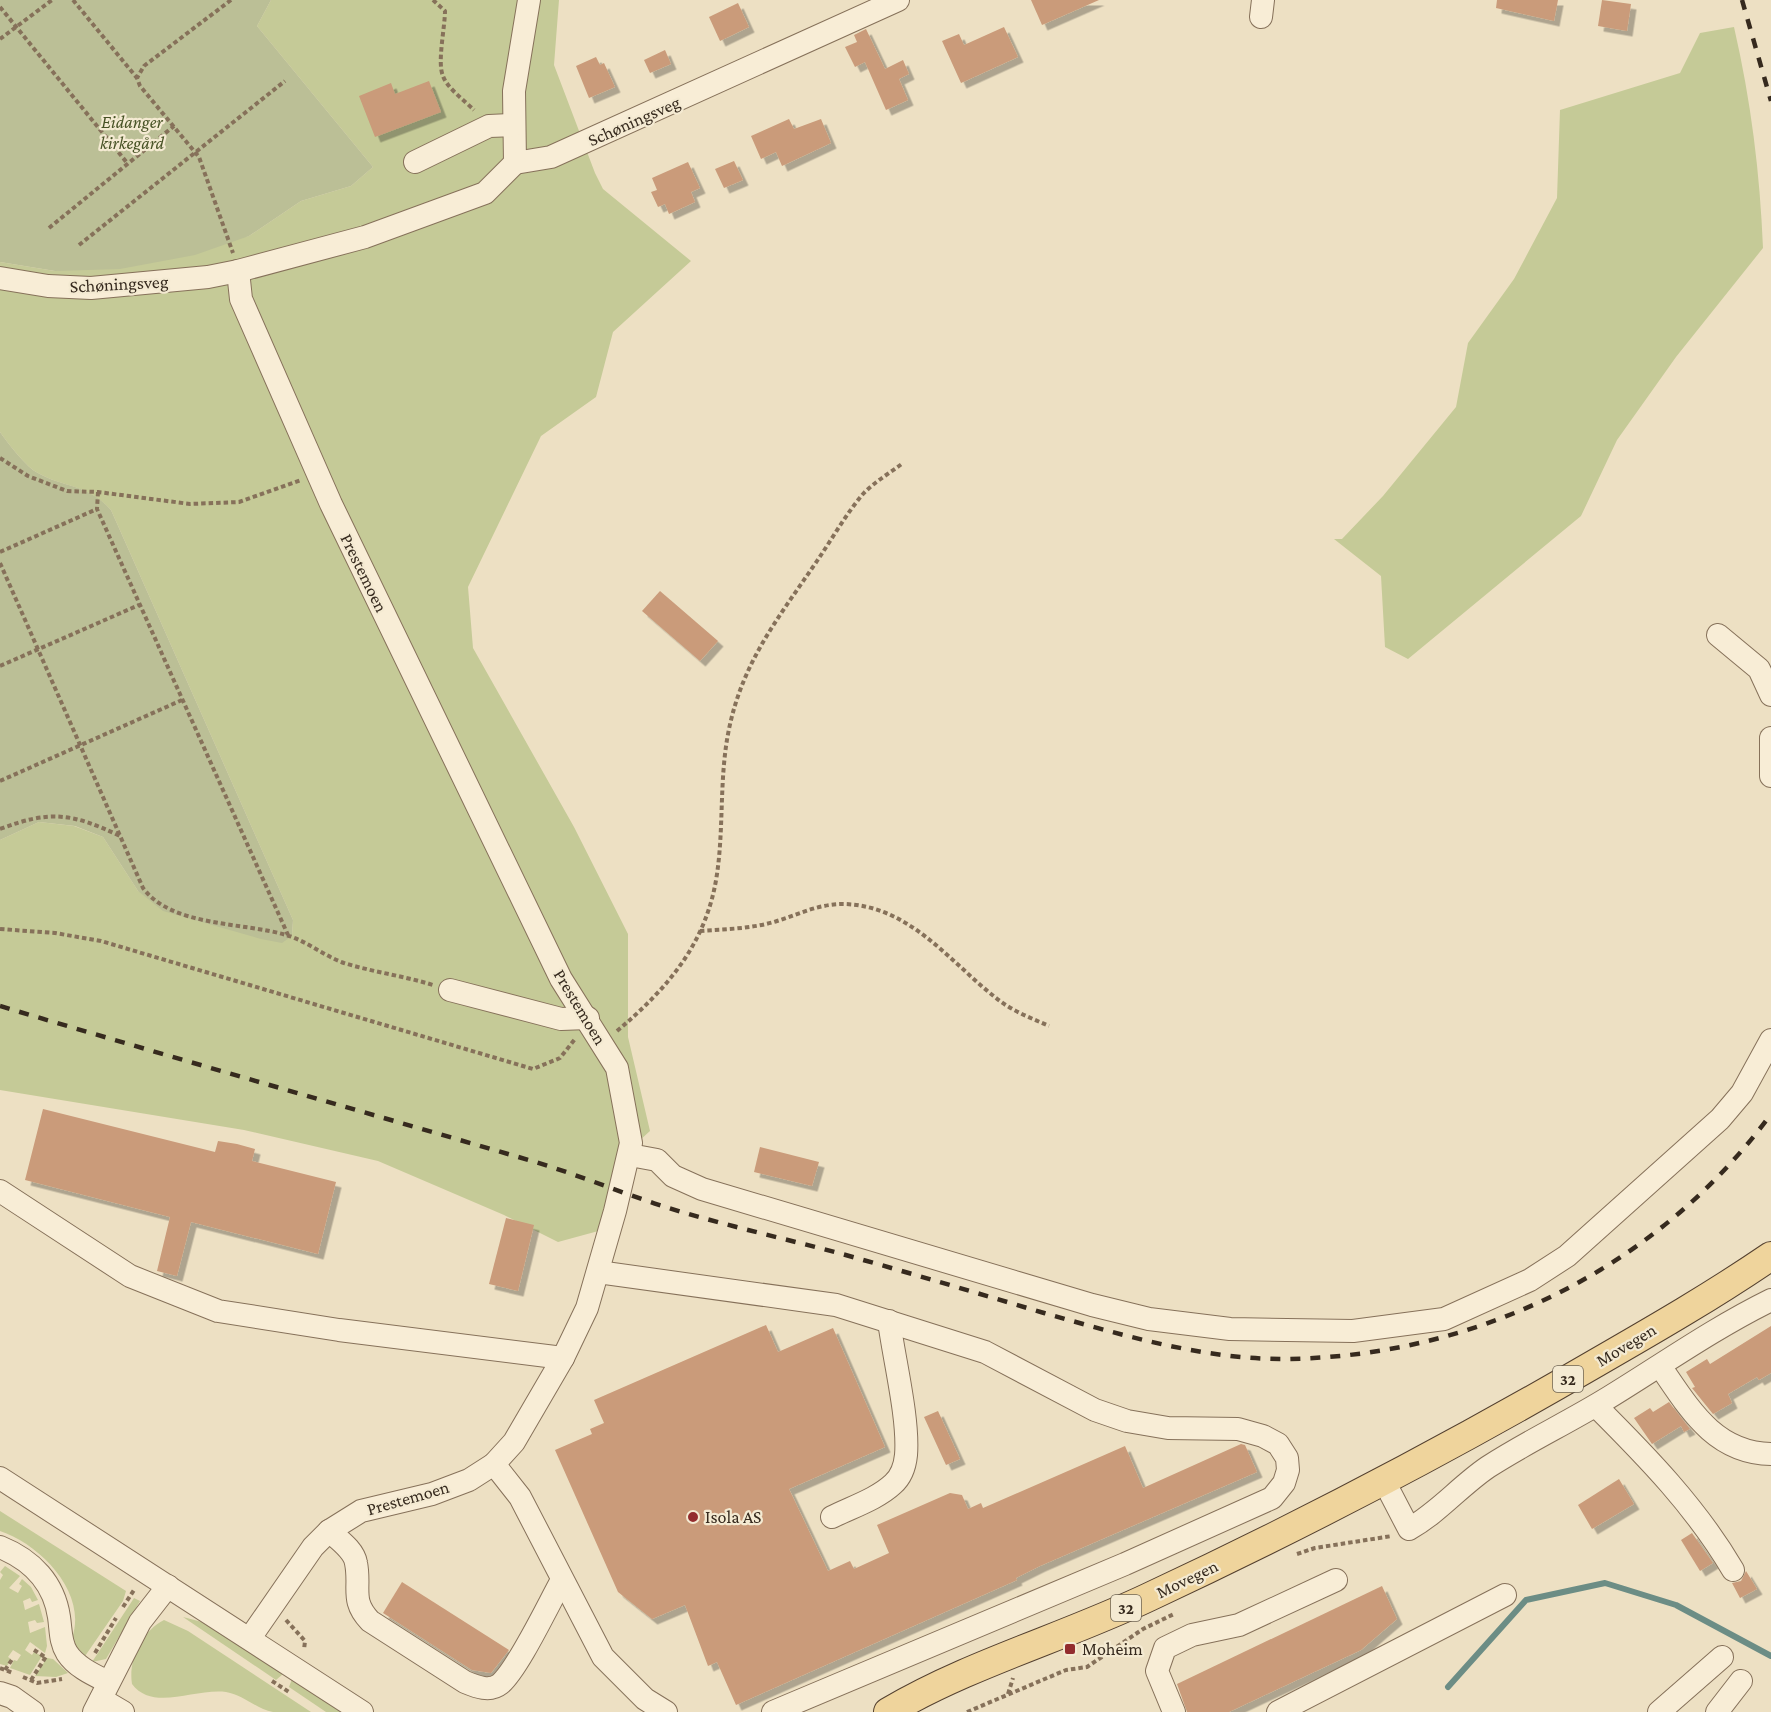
<svg xmlns="http://www.w3.org/2000/svg" width="1771" height="1712" viewBox="0 0 1771 1712" font-family="'Crimson Pro',serif">
<style>
.green{fill:#c5ca97}
.cemetery{fill:#bbbf96}
.lines{fill:none;stroke-linecap:round;stroke-linejoin:round}
.stream{stroke:#6c8d85;stroke-width:6}
.building{fill:#ca9b7a;filter:url(#shadow)}
.minor-casing{stroke:#86715a;stroke-width:24}
.major-casing{stroke:#54402f;stroke-width:30}
.path{stroke:#86715a;stroke-width:4;stroke-dasharray:4.5 3;stroke-linecap:butt}
.minor{stroke:#f8edd6;stroke-width:22}
.major{stroke:#efd49c;stroke-width:28}
.rail{stroke:#362a1e;stroke-width:4.5;stroke-dasharray:10 10;stroke-linecap:butt}
.poi-dot{fill:#932c2e;stroke:#f4ead2;stroke-width:2}
.labels{text-anchor:middle;stroke-width:4.5;stroke-linejoin:round;paint-order:stroke}
.shield{fill:#f4ead2;stroke:#6f6454;stroke-width:1.5}
.shield-label{font-size:16px;font-weight:bold;fill:#362a1e}
.street-label{font-size:18px;fill:#362a1e;stroke:#f4ead2}
.park-label{font-size:18px;font-style:italic;fill:#475225;stroke:#f4ead2}
.poi-label{font-size:18px;fill:#362a1e;stroke:#f4ead2;text-anchor:start}
</style>
<defs>
<filter id="shadow"><feDropShadow dx="5.5" dy="5.5" stdDeviation="0" flood-color="#0004"/></filter>
</defs>
<rect width="100%" height="100%" fill="#ede0c3"/>
<g class="green">
<path d="M271,0h288l-5,65 41,108 8,16 88,72 -78,71 -17,65 -55,39 -73,151 5,61 101,179 54,107v103l22,94 -21,19 -27,80 -44,12 -54,-27 -126,-54 -134,-31 -244,-40v-250l39,-18 35,4 29,11 35,54 154,45 1,-16 -182,-410c-25,-27 -47,-22 -73,-37 -11,-5 -31,-31 -38,-41v-170l55,9 194,-35 52,-35 50,-15 22,-19 -116,-141z"/>
<path d="M1734,27c17,74 26,146 29,221l-87,109 -59,83 -36,76 -173,143 -23,-12 -4,-71 -47,-37h8l41,-43 73,-89 12,-64 46,-64 43,-81 3,-88 120,-37 20,-40z"/>
<path d="M0,1511l126,80 -3,10 -40,58 -11,-21c16,-45 -32,-94 -72,-107z"/>
<polygon points="5,1566 20,1576 9,1588 18,1593 22,1586 19,1584 22,1579 31,1587 38,1600 32,1602 30,1598 23,1601 25,1610 39,1604 44,1622 37,1623 35,1620 28,1622 30,1633 45,1627 47,1646 45,1653 30,1642 25,1650 32,1655 34,1652 42,1656 30,1675 10,1668 14,1660 17,1661 21,1655 13,1650 8,1657 11,1659 7,1666 0,1664 0,1580 3,1575 0,1572"/>
<polygon points="134,1598 140,1601 106,1659 92,1662"/>
<polygon points="183,1617 202,1622 283,1674 276,1680"/>
<path d="M164,1620l24,11 123,81c-12,0 -26,0 -38,0 -17,-3 -29,-17 -47,-20 -31,-4 -73,20 -94,-8 -4,-24 10,-53 32,-64z"/>
<polygon points="47,1658 53,1659 68,1673 56,1677 35,1676"/>
<polygon points="292,1679 341,1712 326,1712 289,1687"/>
</g>
<g class="cemetery">
<polygon points="0,0 271,0 257,26 373,167 351,186 301,201 249,236 195,255 120,269 55,271 0,262"/>
<path d="M0,432c7,10 27,36 38,41 26,15 49,10 73,37l182,410 -1,16 -10,7 -21,-4 -98,-28 -25,-20 -35,-54 -28,-11 -36,-4 -39,18z"/>
</g>
<g class="lines">
<polyline class="stream" points="1448,1687 1526,1600 1605,1583 1676,1605 1771,1656"/>
</g>
<g class="building">
<polygon points="1031,0 1099,0 1042,25"/>
<polygon points="1497,0 1558,0 1554,21 1496,8"/>
<polygon points="1602,0 1631,4 1627,31 1598,26"/>
<polygon points="738,3 749,27 720,41 709,17"/>
<polygon points="1004,27 1018,57 961,83 942,41 959,34 964,45"/>
<polygon points="866,29 885,69 903,60 909,74 899,79 908,100 886,110 865,62 855,67 845,47 857,42 854,35"/>
<polygon points="665,50 671,64 650,73 644,60"/>
<polygon points="596,57 600,65 604,63 615,87 589,98 576,66"/>
<polygon points="429,81 441,112 375,137 359,96 391,83 395,94"/>
<polygon points="789,119 794,129 821,119 831,143 782,166 776,152 761,159 751,136"/>
<polygon points="734,161 743,180 724,188 715,169"/>
<polygon points="688,162 700,188 691,192 695,202 669,214 665,204 658,207 651,192 657,190 652,178"/>
<polygon points="660,591 718,641 700,661 642,611"/>
<polygon points="43,1109 215,1152 218,1141 237,1144 255,1149 252,1161 336,1182 318,1254 191,1222 177,1276 157,1271 170,1217 25,1180"/>
<polygon points="760,1147 819,1162 812,1186 754,1172"/>
<polygon points="506,1218 534,1225 518,1291 489,1284"/>
<polygon points="766,1325 778,1352 833,1328 885,1447 789,1489 828,1571 850,1561 854,1569 889,1553 877,1525 950,1493 962,1495 968,1509 981,1503 983,1508 1125,1446 1143,1488 1241,1444 1245,1445 1257,1472 1040,1566 1016,1578 1017,1580 736,1705 717,1662 708,1666 685,1605 652,1619 618,1592 555,1450 592,1434 590,1429 604,1423 594,1400"/>
<polygon points="1771,1326 1771,1373 1759,1380 1757,1377 1728,1394 1732,1403 1713,1414 1692,1388 1695,1387 1686,1372 1707,1359 1710,1364"/>
<polygon points="1669,1402 1690,1429 1684,1432 1681,1426 1652,1444 1634,1418 1650,1408 1653,1412"/>
<polygon points="938,1411 960,1459 946,1465 924,1417"/>
<polygon points="1619,1479 1634,1504 1592,1529 1578,1505"/>
<polygon points="1692,1533 1713,1563 1700,1571 1681,1540"/>
<polygon points="1746,1571 1757,1589 1740,1598 1732,1583 1741,1581"/>
<polygon points="402,1582 509,1650 491,1673 472,1670 383,1613"/>
<polygon points="1382,1586 1397,1619 1361,1650 1229,1712 1187,1712 1177,1684"/>
</g>
<g class="lines">
<defs>
<g id="minor">
<polyline points="529,0 514,91 515,163 551,157 898,0"/>
<polyline points="1261,17 1263,0"/>
<polyline points="415,162 489,126 513,125"/>
<polyline points="238,271 241,299 331,504 561,979 617,1068 631,1143 615,1211 587,1308 563,1358 514,1442 494,1464 469,1480 432,1494 361,1511 329,1531 313,1547 250,1638"/>
<polyline points="0,278 48,286 91,288 208,277 238,271 365,237 485,193 515,163"/>
<polyline points="1718,635 1759,669 1771,695"/>
<polyline points="1771,738 1771,776"/>
<polyline points="450,990 561,1019 588,1018"/>
<polyline points="630,1155 657,1160 673,1176 702,1189 1092,1305 1149,1319 1230,1329 1353,1331 1444,1319 1530,1280 1567,1256 1720,1119 1742,1093 1771,1040"/>
<polyline points="0,1191 130,1276 218,1311 339,1330 563,1358"/>
<polyline points="598,1272 836,1305 985,1352 1095,1410 1127,1421 1168,1428 1238,1429 1263,1436 1278,1444 1287,1458 1288,1470 1284,1483 1272,1498 1125,1564 773,1712"/>
<path d="M1660,1366c29,42 54,87 111,88"/>
<path d="M1596,1406c51,51 100,101 137,164"/>
<polyline points="494,1464 520,1497 603,1657 645,1699 666,1712"/>
<polyline points="0,1478 362,1712"/>
<path d="M1384,1481l25,48c30,-17 51,-43 79,-62 37,-24 77,-43 115,-66 56,-34 109,-72 168,-101"/>
<path d="M832,1517c20,-10 45,-18 61,-33 8,-7 12,-19 13,-29 3,-36 -12,-96 -17,-134"/>
<path d="M329,1531c10,9 25,19 27,32 5,25 -6,37 14,58l95,61c12,5 25,10 35,2 18,-15 49,-81 62,-104"/>
<path d="M0,1547c32,13 54,36 59,70 2,13 1,25 8,36 9,14 27,22 41,29"/>
<polyline points="0,1693 12,1697 33,1712"/>
<polyline points="101,1699 123,1712"/>
<polyline points="94,1712 140,1622 168,1586"/>
<polyline points="1174,1712 1157,1671 1165,1648 1192,1635 1239,1625 1336,1580"/>
<polyline points="1278,1712 1505,1595"/>
<polyline points="1659,1712 1722,1657"/>
<polyline points="1717,1712 1741,1681"/>
</g>
<path id="major" d="M888,1712c81,-48 175,-74 261,-115 152,-71 301,-149 447,-234 59,-34 118,-68 175,-107"/>
</defs>
<use href="#minor" class="minor-casing"/>
<use href="#major" class="major-casing"/>
<g class="path">
<polyline points="73,0 137,78"/>
<polyline points="231,0 144,66 137,78 140,86 199,157 233,253"/>
<path d="M433,0l12,11c0,16 -8,52 -2,65 4,12 22,25 31,34"/>
<polyline points="0,7 128,164"/>
<polyline points="0,39 52,0"/>
<polyline points="49,228 174,126"/>
<polyline points="79,245 285,81"/>
<polyline points="0,458 28,476 67,491 98,492 190,504 239,502 301,480"/>
<polyline points="98,492 97,509 288,935"/>
<polyline points="0,552 97,509"/>
<path d="M0,563l143,325c29,39 100,34 143,47 21,6 38,21 58,28 29,9 60,13 89,22"/>
<polyline points="0,666 139,605"/>
<polyline points="0,781 182,700"/>
<path d="M0,829c50,-19 72,-16 120,7"/>
<polyline points="0,929 55,933 101,941 533,1069 560,1058 575,1039"/>
<path d="M700,931c25,-2 52,-2 77,-10 22,-7 42,-17 66,-17 66,1 106,57 153,94 16,13 35,20 53,28"/>
<path d="M617,1031c51,-43 90,-88 100,-157 7,-47 2,-97 12,-145 14,-68 50,-112 88,-168 15,-22 29,-47 46,-67 11,-12 27,-21 40,-31"/>
<polyline points="1297,1554 1315,1548 1392,1536"/>
<polyline points="123,1607 134,1590"/>
<polyline points="286,1620 305,1641 304,1650"/>
<polyline points="34,1650 45,1657"/>
<polyline points="95,1653 116,1618"/>
<polyline points="0,1668 13,1673"/>
<polyline points="5,1670 13,1658"/>
<polyline points="23,1677 37,1683 62,1679"/>
<polyline points="31,1680 47,1655"/>
<polyline points="272,1681 289,1692"/>
<polyline points="1008,1694 1013,1678"/>
<polyline points="967,1712 1066,1670 1087,1667 1143,1629 1174,1614"/>
</g>
<use href="#minor" class="minor"/>
<use href="#major" class="major"/>
<g class="rail">
<polyline points="1742,0 1771,101"/>
<path d="M0,1006c177,53 354,103 532,155 51,15 101,37 153,52 52,15 105,27 157,41 68,19 135,39 202,59 78,22 161,47 243,46 191,-3 371,-91 484,-245"/>
</g>
</g>
<g class="poi-dot">
<circle cx="693" cy="1517" r="6"/>
<rect x="1064" y="1643" width="12" height="12" rx="3"/>
</g>
<g class="labels">
<g class="shield">
<rect x="1553" y="1366" width="30" height="26" rx="4.5"/>
<rect x="1111" y="1595" width="30" height="26" rx="4.5"/>
</g>
<g class="shield-label">
<text x="1568" y="1385">32</text>
<text x="1126" y="1614">32</text>
</g>
<g class="street-label">
<text transform="translate(634 121) rotate(-24)" y="6">Schøningsveg</text>
<text transform="translate(119 284) rotate(-3)" y="6">Schøningsveg</text>
<text transform="translate(364 573) rotate(64)" y="6">Prestemoen</text>
<text transform="translate(580 1007) rotate(59)" y="6">Prestemoen</text>
<text transform="translate(1626 1345) rotate(-31)" y="6">Movegen</text>
<text transform="translate(408 1498) rotate(-16)" y="6">Prestemoen</text>
<text transform="translate(1187 1579) rotate(-26)" y="6">Movegen</text>
</g>
<g class="park-label">
<text x="132" y="128">Eidanger<tspan x="132" dy="21">kirkegård</tspan></text>
</g>
<g class="poi-label">
<text x="705" y="1523">Isola AS</text>
<text x="1082" y="1655">Moheim</text>
</g>
</g>
</svg>
